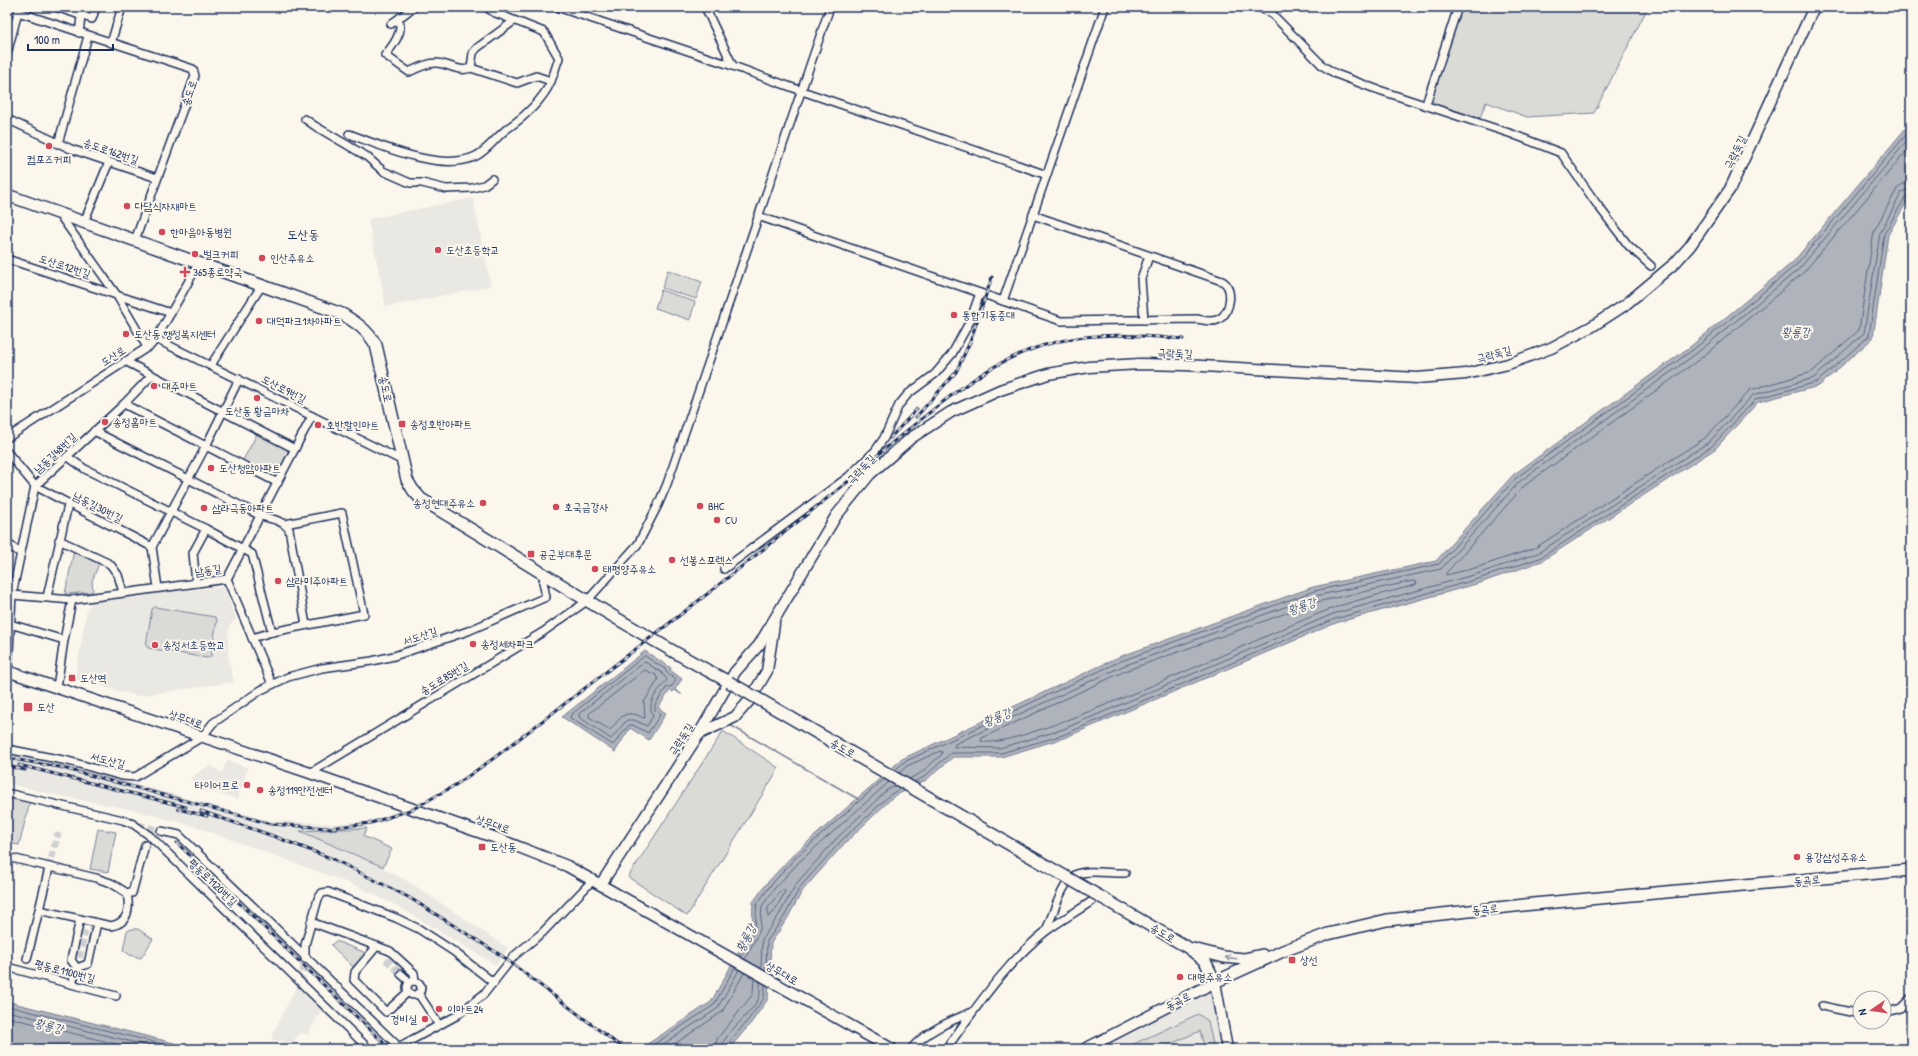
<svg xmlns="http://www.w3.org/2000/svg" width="1918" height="1056" viewBox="0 0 1918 1056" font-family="'Patrick Hand','Poor Story',sans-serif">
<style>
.built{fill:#eae8e2}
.green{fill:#dadad7;stroke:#7a849a}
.water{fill:#afb3bb;stroke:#747e96}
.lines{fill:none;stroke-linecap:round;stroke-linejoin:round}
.shore{stroke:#566483;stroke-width:1}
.stream{stroke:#747e96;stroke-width:1.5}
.street-tunnel{stroke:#cecfd0;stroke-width:7;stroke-dasharray:7 3.5;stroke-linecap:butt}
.street-casing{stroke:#1b2f5e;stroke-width:10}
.secondary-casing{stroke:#1b2f5e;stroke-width:13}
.primary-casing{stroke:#1b2f5e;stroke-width:14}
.street{stroke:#fbf7ec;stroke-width:7}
.secondary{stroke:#fbf7ec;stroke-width:10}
.primary{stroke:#fbf7ec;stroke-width:11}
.rail-casing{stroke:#1b2f5e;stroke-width:3}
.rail{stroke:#fbf7ec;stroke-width:1.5;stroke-dasharray:4.5;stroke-linecap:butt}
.primary-bridge-casing{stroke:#1b2f5e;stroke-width:14;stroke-linecap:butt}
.primary-bridge{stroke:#fbf7ec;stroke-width:11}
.oneway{stroke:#8b93a5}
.poi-dot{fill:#d1495b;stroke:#fbf7ec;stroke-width:1.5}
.labels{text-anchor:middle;stroke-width:4;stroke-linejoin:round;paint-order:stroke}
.street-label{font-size:11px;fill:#1b2f5e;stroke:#fbf7ec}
.poi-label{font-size:11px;fill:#1b2f5e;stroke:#fbf7ec;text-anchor:start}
.water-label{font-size:12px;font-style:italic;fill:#47577a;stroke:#fbf7ec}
.quarter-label{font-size:13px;fill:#1b2f5e;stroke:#fbf7ec}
</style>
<rect width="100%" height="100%" fill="#fbf7ec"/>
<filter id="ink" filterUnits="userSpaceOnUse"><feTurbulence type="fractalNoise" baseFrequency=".025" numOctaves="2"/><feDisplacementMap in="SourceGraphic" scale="8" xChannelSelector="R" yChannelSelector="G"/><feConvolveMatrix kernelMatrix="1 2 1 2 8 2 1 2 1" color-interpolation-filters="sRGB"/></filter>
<g filter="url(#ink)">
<g class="built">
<polygon points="473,198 491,286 386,307 368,219"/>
<polygon points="224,587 236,619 230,625 228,635 228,656 234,682 137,696 75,679 87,609 92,602 162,592"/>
<polygon points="7,753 100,774 266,820 336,824 369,821 387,816 393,818 383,822 348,830 301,831 383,868 411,883 508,948 496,965 399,907 361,888 314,870 197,827 134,810 50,794 7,783"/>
<polygon points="227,760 248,768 238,799 197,788 190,778 210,765 222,773"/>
<polygon points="1215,982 1227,1049 1085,1049"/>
<polygon points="298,984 322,1008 308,1035 301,1033 289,1045 282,1041 272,1040 273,1033"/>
</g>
<g class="green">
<polygon points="1462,7 1648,7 1594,113 1527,117 1486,102 1480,118 1435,104 1431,98"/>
<polygon points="668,270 702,282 696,299 662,288"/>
<polygon points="661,290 695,302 690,320 655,308"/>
<polygon points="258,432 287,447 288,454 274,479 242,462"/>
<polygon points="74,550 100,561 92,581 93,592 65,594"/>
<polygon points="155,607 215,617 217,620 211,656 207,658 148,648 146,645 152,609"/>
<polygon points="723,731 779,768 687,916 628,877"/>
<polygon points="9,797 30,802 19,845 7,843 7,798"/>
<polygon points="367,828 363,836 392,849 383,867 300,831"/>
<polygon points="98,829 116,832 108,872 90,869"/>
<polygon points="132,929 138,929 153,939 141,958 130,955 123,950 127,931"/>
<polygon points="336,941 366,953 353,967 331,945"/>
<polygon points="1198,1014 1208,1021 1214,1049 1205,1049 1200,1031 1159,1049 1123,1049"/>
</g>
<g class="water">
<polygon points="1911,122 1911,194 1888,235 1873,338 1819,386 1758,402 1715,449 1542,561 1480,583 1336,623 1064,738 1001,757 953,757 926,780 893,797 844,844 803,890 787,919 771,943 768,999 751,1023 729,1049 640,1049 711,1002 752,928 753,902 767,883 792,856 902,759 1119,657 1313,587 1436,561 1513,475 1691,346 1793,262"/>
<polygon points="645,651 671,668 670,670 682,679 673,692 670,690 658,708 666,713 649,740 630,728 615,752 562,717"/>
<polygon points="7,1001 21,1005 198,1049 7,1049"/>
</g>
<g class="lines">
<g class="shore">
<polyline points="1911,136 1799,269 1697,353 1519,482 1441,569 1315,596 1123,666 955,744 954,747 1000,748 1061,730 1333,614 1477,574 1538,553 1709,442 1753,395 1814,378 1864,333 1880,233 1902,192 1911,188"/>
<polyline points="1911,146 1803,273 1701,358 1524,486 1446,573 1446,575 1475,568 1535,548 1705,438 1750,390 1812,372 1859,330 1874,231 1897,189 1903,184 1911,182"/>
<path d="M1414,581l3,2 -2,2c-28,8 -57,14 -84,24 -49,17 -320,147 -350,132l1,-3 143,-67 192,-69z"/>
<polygon points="645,656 665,669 667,673 676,680 672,686 666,688 655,705 655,710 660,715 648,733 633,725 629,725 613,745 570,718 571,715"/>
<path d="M645,662l16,10 6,8c-9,11 -21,22 -14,36l-6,10 -13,-6h-7l-16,19 -32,-22v-3z"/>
<path d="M645,670l11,5 2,5 -14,22 1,16c-4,0 -7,-4 -12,-4 -13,-2 -16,10 -23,16l-21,-13v-3z"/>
<polyline points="895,770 904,762 1121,661 1314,591 1439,564 1516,478 1694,349 1796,265 1911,129"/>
<polyline points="899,773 907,766 940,751 942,752 942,754 921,773 909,779"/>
<polyline points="914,782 924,777 951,753 1001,753 1063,735 1335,619 1478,579 1540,558 1712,446 1756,399 1817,382 1869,336 1884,234 1906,196 1911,193"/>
<polygon points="782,890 784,890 785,892 774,912 768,917 768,908"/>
<polyline points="740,957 755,929 757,904 770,886 795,858 884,779"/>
<polyline points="745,959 760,930 762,906 774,889 799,862 889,782"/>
<polyline points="761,968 762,939 779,915 796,884 837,838 887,790 895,786"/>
<polyline points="766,971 767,941 784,917 800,887 841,841 891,794 900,789"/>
<polyline points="7,1006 182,1049"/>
<polyline points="7,1011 161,1049"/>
<polyline points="7,1017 136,1049"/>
<polyline points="647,1049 714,1005 735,967"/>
<polyline points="656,1049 717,1009 739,970"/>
<polyline points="667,1049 722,1012 744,973"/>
<polyline points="715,1049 717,1039 753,994 754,978"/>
<path d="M721,1049c1,-16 35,-37 39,-55 0,-4 0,-8 0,-12"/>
<polyline points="726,1049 727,1045 748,1020 764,998 765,984"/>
</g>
<g class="stream">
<polyline points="675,690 681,694"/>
<polyline points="730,725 858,799"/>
</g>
<g class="street-tunnel">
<polyline points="138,825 161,831"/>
<polyline points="49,868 58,833"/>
<polyline points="386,959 401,974"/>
<polyline points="77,968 85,931"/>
<polyline points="301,983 305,960"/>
</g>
<defs>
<g id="street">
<polyline points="56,7 77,14"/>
<polyline points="79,7 77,14 92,19 96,7"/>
<polyline points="557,7 733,66 802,91 1047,175"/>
<polyline points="705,7 733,66"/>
<polyline points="1259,7 1273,15 1323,66 1336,74 1373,88 1512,134 1561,153 1596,203 1628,245 1651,266"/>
<path d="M398,20c7,10 -6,27 -13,35l24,17c8,-4 18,-9 27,-9 12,0 23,10 35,5l2,-15 4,-5 37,-27"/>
<polyline points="391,24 414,7"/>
<polyline points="79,33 81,17 83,15"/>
<polyline points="111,43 122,7"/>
<polyline points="7,54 18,12 193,69 195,76 135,240"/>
<polyline points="471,68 517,83 536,76 551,81"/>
<polyline points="1426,104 1458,7"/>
<polyline points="7,119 71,149 157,178"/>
<polyline points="305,119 315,126 366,156 383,171 410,183 422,183 446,189 472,188 484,185 492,179"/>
<path d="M349,134c33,12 93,39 127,22 12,-6 21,-20 32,-28 15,-10 36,-29 43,-47 3,-7 5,-15 8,-23l-15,-26 -51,-20 -7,-5"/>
<polyline points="58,144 88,36"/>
<polyline points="59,214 116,294 147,347"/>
<polyline points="758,216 1003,301 1105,7"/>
<polyline points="84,222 109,162"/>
<polyline points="7,259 171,313"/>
<path d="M1003,301l58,20 136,-2c6,1 16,4 22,0 12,-6 15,-32 3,-38l-189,-66"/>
<polyline points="1144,320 1141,279 1149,256"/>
<polyline points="156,339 401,460"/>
<polyline points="125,361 295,449"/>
<polyline points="211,365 262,285"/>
<polyline points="124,404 278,483"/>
<path d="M94,431l167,85c10,3 21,4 28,13l17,96"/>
<polyline points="7,438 151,345 156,339 199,263"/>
<polyline points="7,452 35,486 152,547 206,446 239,379"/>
<polyline points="68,457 85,469 206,529 252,554 272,632"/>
<polyline points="59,540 110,564 118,575 123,592"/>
<polyline points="7,543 20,553"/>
<polyline points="152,547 158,588"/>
<polyline points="724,569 848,477 875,451 884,438 899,405 908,394 935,374 952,354 970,321 980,293"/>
<polyline points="227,579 272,684"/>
<polyline points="196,583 193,553 206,529"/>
<polyline points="12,595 72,600 227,579 312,416"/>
<polyline points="47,597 68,505"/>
<polyline points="10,624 64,640 57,687"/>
<polyline points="252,638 272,632 364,614 342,513 285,524"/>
<polyline points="64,640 72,600"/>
<polyline points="8,671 12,595 35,486 124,404 152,375"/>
<polyline points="7,749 68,761 122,776 135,777 202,737 213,723 261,690 288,677 322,668 372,661 394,656 468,631 546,597 543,582 545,574"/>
<polyline points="310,773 543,632 587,601 638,544 658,505 667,484 830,7"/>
<polyline points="7,795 11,794 123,820 133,824 150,836 369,1049"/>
<polyline points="161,831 179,835 399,1047"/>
<path d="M7,857l89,21 15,5 16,10c3,15 2,30 -16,33l-72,-16 10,-42"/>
<polyline points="127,893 132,893 145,845"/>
<polyline points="311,922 390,951 414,973 415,981"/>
<path d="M1046,930c7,-14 16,-50 31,-56 12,-5 35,0 48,-1"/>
<polyline points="377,946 355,972 354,980 386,1012 408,992"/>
<polyline points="27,959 39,910"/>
<polyline points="305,959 305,945 318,899 322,893 328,892 396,918 419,929 453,951 494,983"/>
<polyline points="7,967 116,996"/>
<polyline points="77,968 71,960 80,919"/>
<polyline points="401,974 410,982"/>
<circle cx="414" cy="988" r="7"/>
<polyline points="72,984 77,968 88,964 97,923"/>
<polyline points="418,993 439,1025"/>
<polyline points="1822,1006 1860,1014"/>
<polyline points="1884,1013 1901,1008 1911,998"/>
<polyline points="395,1049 456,1016 484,994 514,956 543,932 593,880"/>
<path d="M911,1049c14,-17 39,-28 59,-36"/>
<path d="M946,1049c30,-41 59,-85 99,-117 17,-13 37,-23 54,-36"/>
</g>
<g id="secondary">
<polyline points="7,671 310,773 496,838 567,866 892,1049"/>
<polyline points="699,734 735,717 749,701 767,671 774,624"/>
<polyline points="601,884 699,734 735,672 759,645 836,516 870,474 911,438 951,412 1000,390 1048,374 1089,367 1140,364 1185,365 1417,378 1466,374 1508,364 1551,348 1591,327 1625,305 1675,263 1690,246 1730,189 1814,7"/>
<polyline points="1085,1049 1215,982 1227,1049"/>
</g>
<g id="primary">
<path d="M7,195l335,119c15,9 25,16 34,31l31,135 6,10 8,9c103,62 203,127 308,183"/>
<polyline points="1099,896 1187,947 1205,961 1215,982 1283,951 1328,934 1387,920 1533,904 1911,870"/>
<polyline points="1193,949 1224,957 1244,959 1262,955"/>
</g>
</defs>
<use href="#street" class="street-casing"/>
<use href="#secondary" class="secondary-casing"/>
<use href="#primary" class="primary-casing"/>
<use href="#street" class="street"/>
<use href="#secondary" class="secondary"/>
<use href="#primary" class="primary"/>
<defs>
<g id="rail">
<polyline points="916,417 956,372 970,342 992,277"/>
<polyline points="890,438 917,409"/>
<path d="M7,758l52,9 212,57 57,4 43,-5 42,-14 44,-25 37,-26 212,-163 144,-115c22,-21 45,-40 69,-59 49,-40 93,-74 158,-83 35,-5 71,-2 106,1"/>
<polyline points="19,765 186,807"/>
<polyline points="7,766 25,770"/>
<polyline points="178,809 207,816"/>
<polyline points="201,811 273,836 333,859 410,898 502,956 624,1049"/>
<polyline points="177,843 390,1049"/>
</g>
</defs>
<use href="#rail" class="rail-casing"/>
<use href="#rail" class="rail"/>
<defs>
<polyline id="primary-bridge" points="729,682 1099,896"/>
</defs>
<use href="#primary-bridge" class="primary-bridge-casing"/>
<use href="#primary-bridge" class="primary-bridge"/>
</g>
<defs><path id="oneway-shaft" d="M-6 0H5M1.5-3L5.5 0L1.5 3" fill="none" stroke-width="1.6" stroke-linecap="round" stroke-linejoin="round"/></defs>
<use class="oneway" href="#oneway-shaft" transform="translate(1231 958) rotate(-173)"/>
</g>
<g class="poi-dot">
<circle cx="49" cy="146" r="4"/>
<circle cx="127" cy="206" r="4"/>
<circle cx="162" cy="232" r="4"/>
<circle cx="438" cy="250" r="4"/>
<circle cx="195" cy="254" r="4"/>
<circle cx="262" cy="258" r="4"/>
<path d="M183 266h4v4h4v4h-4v4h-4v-4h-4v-4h4z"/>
<circle cx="954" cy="315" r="4"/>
<circle cx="259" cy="321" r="4"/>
<circle cx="126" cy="334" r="4"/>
<circle cx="154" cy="386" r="4"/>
<circle cx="257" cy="398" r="4"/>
<circle cx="105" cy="422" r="4"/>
<rect x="398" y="420" width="8" height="8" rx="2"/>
<circle cx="318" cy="425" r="4"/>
<circle cx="211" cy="468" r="4"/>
<circle cx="483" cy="503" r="4"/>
<circle cx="700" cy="506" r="4"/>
<circle cx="556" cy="507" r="4"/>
<circle cx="204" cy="508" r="4"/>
<circle cx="717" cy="520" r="4"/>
<rect x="527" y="550" width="8" height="8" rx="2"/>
<circle cx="672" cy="560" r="4"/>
<circle cx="595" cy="569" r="4"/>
<circle cx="278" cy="581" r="4"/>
<circle cx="473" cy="644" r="4"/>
<circle cx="155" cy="645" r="4"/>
<rect x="68" y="674" width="8" height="8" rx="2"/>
<rect x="23" y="702" width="10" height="10" rx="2"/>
<circle cx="247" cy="785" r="4"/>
<circle cx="260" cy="790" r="4"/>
<rect x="478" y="843" width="8" height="8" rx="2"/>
<circle cx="1797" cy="857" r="4"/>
<rect x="1288" y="956" width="8" height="8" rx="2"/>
<circle cx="1180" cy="977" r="4"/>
<circle cx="439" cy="1009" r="4"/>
<circle cx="425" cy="1019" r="4"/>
</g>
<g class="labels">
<g class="street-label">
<text transform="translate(189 93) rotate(-71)" y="4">송도로</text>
<text transform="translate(111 151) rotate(19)" y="4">송도로162번길</text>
<text transform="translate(1735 152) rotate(-64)" y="4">극락둑길</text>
<text transform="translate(65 266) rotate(18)" y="4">도산로12번길</text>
<text transform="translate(1175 353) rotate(2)" y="4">극락둑길</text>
<text transform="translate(1494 354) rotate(-15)" y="4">극락둑길</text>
<text transform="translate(113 356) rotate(-33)" y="4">도산로</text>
<text transform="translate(284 389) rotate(27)" y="4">도산로9번길</text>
<text transform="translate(386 389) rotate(78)" y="4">송도로</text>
<text transform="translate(55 453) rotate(-43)" y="4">남동길48번길</text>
<text transform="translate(861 469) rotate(-47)" y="4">극락둑길</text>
<text transform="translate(98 507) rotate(27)" y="4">남동길30번길</text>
<text transform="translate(208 570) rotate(-9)" y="4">남동길</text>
<text transform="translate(420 636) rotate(-19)" y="4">서도산길</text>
<text transform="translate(444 678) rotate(-31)" y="4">송도로85번길</text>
<text transform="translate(186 719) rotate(19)" y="4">상무대로</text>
<text transform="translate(681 739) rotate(-57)" y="4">극락둑길</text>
<text transform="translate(843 748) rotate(30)" y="4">송도로</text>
<text transform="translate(108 760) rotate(14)" y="4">서도산길</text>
<text transform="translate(493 824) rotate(20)" y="4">상무대로</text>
<text transform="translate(1807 880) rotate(-5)" y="4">동곡로</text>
<text transform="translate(213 882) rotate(44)" y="4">평동로1120번길</text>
<text transform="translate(1485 909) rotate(-6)" y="4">동곡로</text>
<text transform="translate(1163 933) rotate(30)" y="4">송도로</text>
<text transform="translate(65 971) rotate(15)" y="4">평동로1100번길</text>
<text transform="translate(782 973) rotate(30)" y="4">상무대로</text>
<text transform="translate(1178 1001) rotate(-27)" y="4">동곡로</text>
</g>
<g class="poi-label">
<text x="49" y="163" text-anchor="middle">컴포즈커피</text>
<text x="135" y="210">다담식자재마트</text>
<text x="170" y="236">한마음아동병원</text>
<text x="446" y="254">도산초등학교</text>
<text x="203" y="258">벌크커피</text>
<text x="270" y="262">인산주유소</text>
<text x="193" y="276">365종로약국</text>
<text x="962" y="319">통합기동중대</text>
<text x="267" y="325">대덕파크1차아파트</text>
<text x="134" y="338">도산동 행정복지센터</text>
<text x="162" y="390">대주마트</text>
<text x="257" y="415" text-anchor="middle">도산동 황금마차</text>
<text x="113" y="426">송정홈마트</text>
<text x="410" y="428">송정호반아파트</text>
<text x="326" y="429">호반할인마트</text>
<text x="219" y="472">도산청암아파트</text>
<text x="475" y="507" text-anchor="end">송정현대주유소</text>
<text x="708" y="510">BHC</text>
<text x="564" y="511">호국금강사</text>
<text x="212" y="512">삼라극동아파트</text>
<text x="725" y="524">CU</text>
<text x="539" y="558">공군부대후문</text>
<text x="680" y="564">선봉스포렉스</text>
<text x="603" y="573">태평양주유소</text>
<text x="286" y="585">삼라미주아파트</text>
<text x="481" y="648">송정세차파크</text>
<text x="163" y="649">송정서초등학교</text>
<text x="80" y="682">도산역</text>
<text x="37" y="711">도산</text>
<text x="239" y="789" text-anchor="end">타이어프로</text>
<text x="268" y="794">송정119안전센터</text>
<text x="490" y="851">도산동</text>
<text x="1805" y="861">용강삼성주유소</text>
<text x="1300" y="964">상선</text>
<text x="1188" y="981">대명주유소</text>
<text x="447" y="1013">이마트24</text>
<text x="417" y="1023" text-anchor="end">경비실</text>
</g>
<g class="water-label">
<text x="1796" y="336">황룡강</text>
<text transform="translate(1302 606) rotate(-19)" y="4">황룡강</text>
<text transform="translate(997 717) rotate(-21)" y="4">황룡강</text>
<text transform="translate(746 938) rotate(-62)" y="4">황룡강</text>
<text transform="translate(49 1026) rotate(15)" y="4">황룡강</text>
</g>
<g class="quarter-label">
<text x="303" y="239">도산동</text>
</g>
</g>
<rect width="1918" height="1056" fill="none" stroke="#fbf7ec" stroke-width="24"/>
<rect x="12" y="12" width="1894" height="1032" fill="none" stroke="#1b2f5e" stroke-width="1.5" filter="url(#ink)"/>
<g transform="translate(1872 1010) rotate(257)"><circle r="19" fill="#fbf7ec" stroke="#a1a7b3"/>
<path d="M0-3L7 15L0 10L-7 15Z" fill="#d1495b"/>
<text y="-6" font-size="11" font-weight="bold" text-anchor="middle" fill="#1b2f5e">N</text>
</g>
<path d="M28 44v6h85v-6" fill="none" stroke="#1b2f5e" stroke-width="2"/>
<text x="34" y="44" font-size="12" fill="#1b2f5e" stroke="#fbf7ec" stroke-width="3" paint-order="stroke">100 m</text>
</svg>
